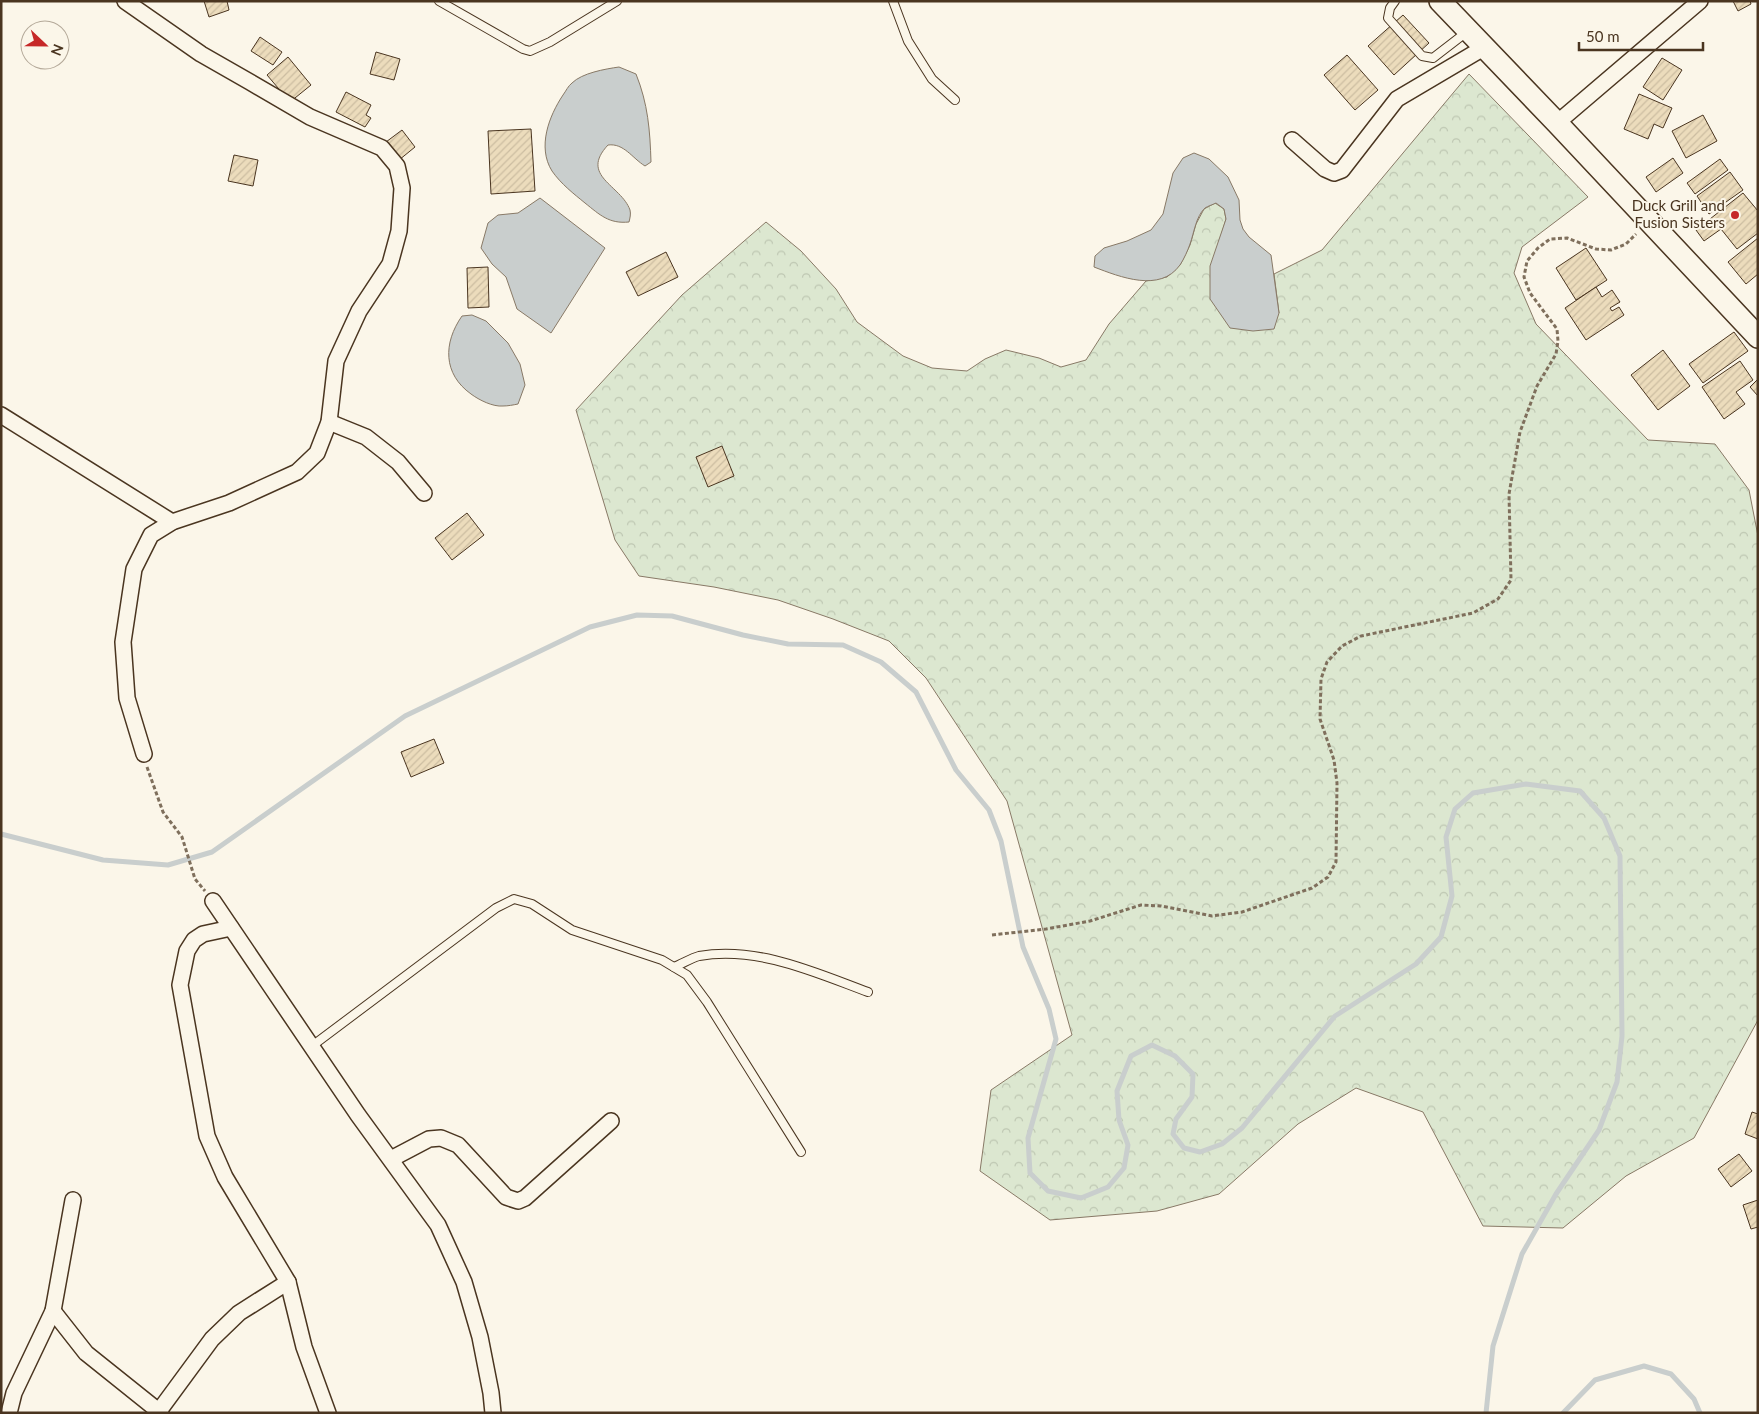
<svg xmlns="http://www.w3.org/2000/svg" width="1759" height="1414" viewBox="0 0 1759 1414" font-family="Lato,sans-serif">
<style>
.forest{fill:url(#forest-crowns);stroke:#887966}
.water{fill:#c9cecd;stroke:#887966}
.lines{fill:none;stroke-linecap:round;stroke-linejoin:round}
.stream{stroke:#c9cecd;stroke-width:5}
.building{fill:url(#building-hatch);stroke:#4a3520}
.service-casing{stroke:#4a3520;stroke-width:10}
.minor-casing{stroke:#4a3520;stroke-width:18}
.secondary-casing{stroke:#4a3520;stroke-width:24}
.path{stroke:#7f6f5c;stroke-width:3;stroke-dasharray:4 2.5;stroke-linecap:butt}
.service{stroke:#fbf6e9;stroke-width:8}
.minor{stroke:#fbf6e9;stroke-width:15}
.secondary{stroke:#fbf6e9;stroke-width:21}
.poi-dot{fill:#c62828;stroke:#fbf6e9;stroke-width:2}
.labels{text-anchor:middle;stroke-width:4;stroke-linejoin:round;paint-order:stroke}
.poi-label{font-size:15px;fill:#4a3520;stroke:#fbf6e9;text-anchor:end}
</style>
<defs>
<pattern id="forest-crowns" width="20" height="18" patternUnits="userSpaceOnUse" patternTransform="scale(1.25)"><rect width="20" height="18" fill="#dce7d0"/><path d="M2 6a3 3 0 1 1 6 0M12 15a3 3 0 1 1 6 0" fill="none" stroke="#bec7b2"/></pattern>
<pattern id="building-hatch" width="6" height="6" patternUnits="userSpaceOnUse" patternTransform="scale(1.25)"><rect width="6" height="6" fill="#ecdcbc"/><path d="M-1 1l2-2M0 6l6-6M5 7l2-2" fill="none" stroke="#ccbda1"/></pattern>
</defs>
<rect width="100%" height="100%" fill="#fbf6e9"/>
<polygon class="forest" points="1469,74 1588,197 1522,247 1514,273 1536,324 1648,440 1715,444 1749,490 1758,536 1758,1020 1694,1138 1626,1176 1563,1228 1483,1226 1423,1112 1356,1088 1298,1124 1219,1194 1157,1211 1050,1220 980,1171 991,1090 1072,1035 1007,801 926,678 889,641 833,619 778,600 714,587 639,576 615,540 576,410 682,295 766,222 801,251 836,289 857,322 903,356 932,368 967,371 985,359 1006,350 1039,358 1061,367 1086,360 1109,324 1146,281 1167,277 1180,265 1190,245 1196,224 1204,209 1215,203 1224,209 1226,219 1220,239 1279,313 1274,274 1322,250"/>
<g class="water">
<path d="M619,67l17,7c12,30 14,56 15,88l-6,4c-13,-8 -21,-23 -37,-21 -29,31 13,40 22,65 1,4 0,8 -1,12 -20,2 -29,-7 -44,-19 -11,-9 -24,-19 -33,-32 -15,-24 -3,-55 11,-76 3,-4 5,-9 9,-12 10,-10 33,-14 47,-16z"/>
<path d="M1194,153l15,6 19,18 11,23 1,20 3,9 6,8 22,18 8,58 -5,16 -21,2 -23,-3 -20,-29v-33l16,-47 -2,-10 -8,-6c-4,2 -8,3 -11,5 -9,8 -11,25 -15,36 -2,6 -6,15 -10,21 -20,28 -60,12 -86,2l1,-11 9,-8 23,-7 24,-11 12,-16 10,-41 10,-15z"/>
<polygon points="540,198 605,248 551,333 517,309 506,277 492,264 481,248 488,223 498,215 518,213"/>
<path d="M472,315l14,6 22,22 12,21 5,21 -7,19c-5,1 -10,2 -15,2 -10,1 -24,-6 -32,-12 -28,-20 -28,-51 -9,-78z"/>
</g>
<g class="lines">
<g class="stream">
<polyline points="1,834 103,860 168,865 212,852 405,716 590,627 637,615 672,616 743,635 788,644 843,645 881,662 916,692 956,770 989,810 1001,841 1023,947 1049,1009 1056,1039 1028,1138 1030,1173 1048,1191 1081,1198 1108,1187 1124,1168 1128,1145 1119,1120 1117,1091 1131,1056 1152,1045 1175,1056 1193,1074 1192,1097 1176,1119 1173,1134 1184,1148 1200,1152 1222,1144 1242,1128 1335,1016 1416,964 1441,937 1452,896 1446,837 1455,809 1473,793 1526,784 1580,791 1604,818 1620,856 1622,1036 1617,1082 1599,1130 1556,1194 1522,1254 1493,1346 1486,1413"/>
<polyline points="1563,1413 1595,1380 1644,1366 1671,1374 1694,1399 1700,1413"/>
</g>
</g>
<g class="building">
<polygon points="204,1 227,1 229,10 209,17"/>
<polygon points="1733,1 1750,1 1751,4 1738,11"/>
<polygon points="1403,15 1429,43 1394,75 1368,46"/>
<polygon points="260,37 282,52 273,65 251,51"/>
<polygon points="376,52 400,59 394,80 370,74"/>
<polygon points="1347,55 1378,90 1355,110 1324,75"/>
<polygon points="288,57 311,85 290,102 267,75"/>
<polygon points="1662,58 1682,70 1663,100 1643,87"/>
<polygon points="346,92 371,105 366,115 371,118 365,127 336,112"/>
<polygon points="1639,94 1672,108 1663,128 1654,124 1648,139 1624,129"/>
<polygon points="1703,115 1717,141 1686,158 1672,131"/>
<polygon points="531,129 535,191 491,194 488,131"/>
<polygon points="402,130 415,147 399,160 386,142"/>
<polygon points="234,155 258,160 253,186 228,181"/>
<polygon points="1673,158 1683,173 1656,192 1646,177"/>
<polygon points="1720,159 1728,170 1695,194 1687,183"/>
<polygon points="1730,172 1743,190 1709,214 1697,196"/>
<polygon points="1743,193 1758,211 1758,233 1737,249 1721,229 1704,241 1696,230"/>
<polygon points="1758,238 1758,274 1746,284 1728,262"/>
<polygon points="1586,248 1607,280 1576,300 1556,268"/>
<polygon points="666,252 678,277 638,296 626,272"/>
<polygon points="488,267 489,307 468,308 467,268"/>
<polygon points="1596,287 1602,297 1612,290 1620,302 1610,308 1612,311 1619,307 1624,315 1586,340 1565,308"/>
<polygon points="1734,332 1748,351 1703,383 1689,364"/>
<polygon points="1663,350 1690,386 1658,410 1631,375"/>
<polygon points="1740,361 1753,380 1736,392 1745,404 1724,419 1702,387"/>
<polygon points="1758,379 1758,396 1750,387"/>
<polygon points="722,446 734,476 708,487 696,457"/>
<polygon points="467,513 484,535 452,560 435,538"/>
<polygon points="434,739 444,763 411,777 401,752"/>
<polygon points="1752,1112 1758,1114 1758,1139 1745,1134"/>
<polygon points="1739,1154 1752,1171 1731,1187 1718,1169"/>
<polygon points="1758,1200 1758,1227 1751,1229 1743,1205"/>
</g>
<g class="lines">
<defs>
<g id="service">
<polyline points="439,1 523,49 530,51 550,42 617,1"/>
<polyline points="893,1 908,41 932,79 955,100"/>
<polyline points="1395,1 1390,8 1388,18 1422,56 1433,58 1468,31"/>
<path d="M674,967c8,-3 17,-9 25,-11 59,-10 115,16 169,36"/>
<polyline points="312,1046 496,908 514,899 532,904 572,930 662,960 687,975 707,1002 801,1152"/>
</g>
<g id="minor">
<polyline points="125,1 201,54 250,82 310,117 382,148 397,166 402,188 399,231 390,264 359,311 336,361 329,422 317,453 297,472 229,503 172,522 151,535 134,569 123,642 127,698 144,754"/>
<polyline points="1557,123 1700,1"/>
<polyline points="1292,140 1325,169 1334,173 1342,170 1397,99 1485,47"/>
<polyline points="1,415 172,522"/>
<polyline points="329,422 366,437 398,462 424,493"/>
<polyline points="213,901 358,1115 438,1225 464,1282 480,1337 491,1393 493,1413"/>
<polyline points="231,928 203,934 194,940 187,951 180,985 207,1136 225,1177 288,1282 304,1347 328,1413"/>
<polyline points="391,1159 429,1139 441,1138 458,1145 506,1197 518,1201 525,1198 611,1121"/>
<polyline points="53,1311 86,1353 161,1413"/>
<polyline points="159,1411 212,1339 239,1313 288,1282"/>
<polyline points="9,1413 14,1393 53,1311 73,1200"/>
</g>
<polyline id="secondary" points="1440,1 1557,123 1758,337"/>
</defs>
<use href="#service" class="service-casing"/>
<use href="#minor" class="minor-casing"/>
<use href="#secondary" class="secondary-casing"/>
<g class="path">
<polyline points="147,767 163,812 182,837 195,879 205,891"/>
<polyline points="992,935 1046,929 1090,921 1141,905 1161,906 1212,916 1242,912 1312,888 1328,877 1336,862 1337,783 1334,760 1320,719 1321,679 1327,662 1342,646 1361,636 1473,613 1498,599 1511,580 1509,494 1520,432 1537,386 1556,354 1558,341 1557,329 1530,293 1524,277 1527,261 1538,248 1550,239 1567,238 1596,249 1611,250 1626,244 1636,234"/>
</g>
<use href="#service" class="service"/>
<use href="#minor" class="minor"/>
<use href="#secondary" class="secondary"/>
</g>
<circle class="poi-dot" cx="1735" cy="215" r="5"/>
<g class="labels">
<g class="poi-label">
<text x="1725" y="211">Duck Grill and<tspan x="1725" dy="17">Fusion Sisters</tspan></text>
</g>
</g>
<rect width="1759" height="1414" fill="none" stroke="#4a3520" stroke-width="5"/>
<g transform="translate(45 45) rotate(112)"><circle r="24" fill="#fbf6e9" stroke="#b4a999"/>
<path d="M0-4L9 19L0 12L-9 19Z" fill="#c62828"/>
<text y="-8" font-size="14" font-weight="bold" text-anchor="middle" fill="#4a3520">N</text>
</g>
<path d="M1579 42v8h124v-8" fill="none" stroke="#4a3520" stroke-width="2.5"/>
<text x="1586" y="42" font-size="15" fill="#4a3520" stroke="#fbf6e9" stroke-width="4" paint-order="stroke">50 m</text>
</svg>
